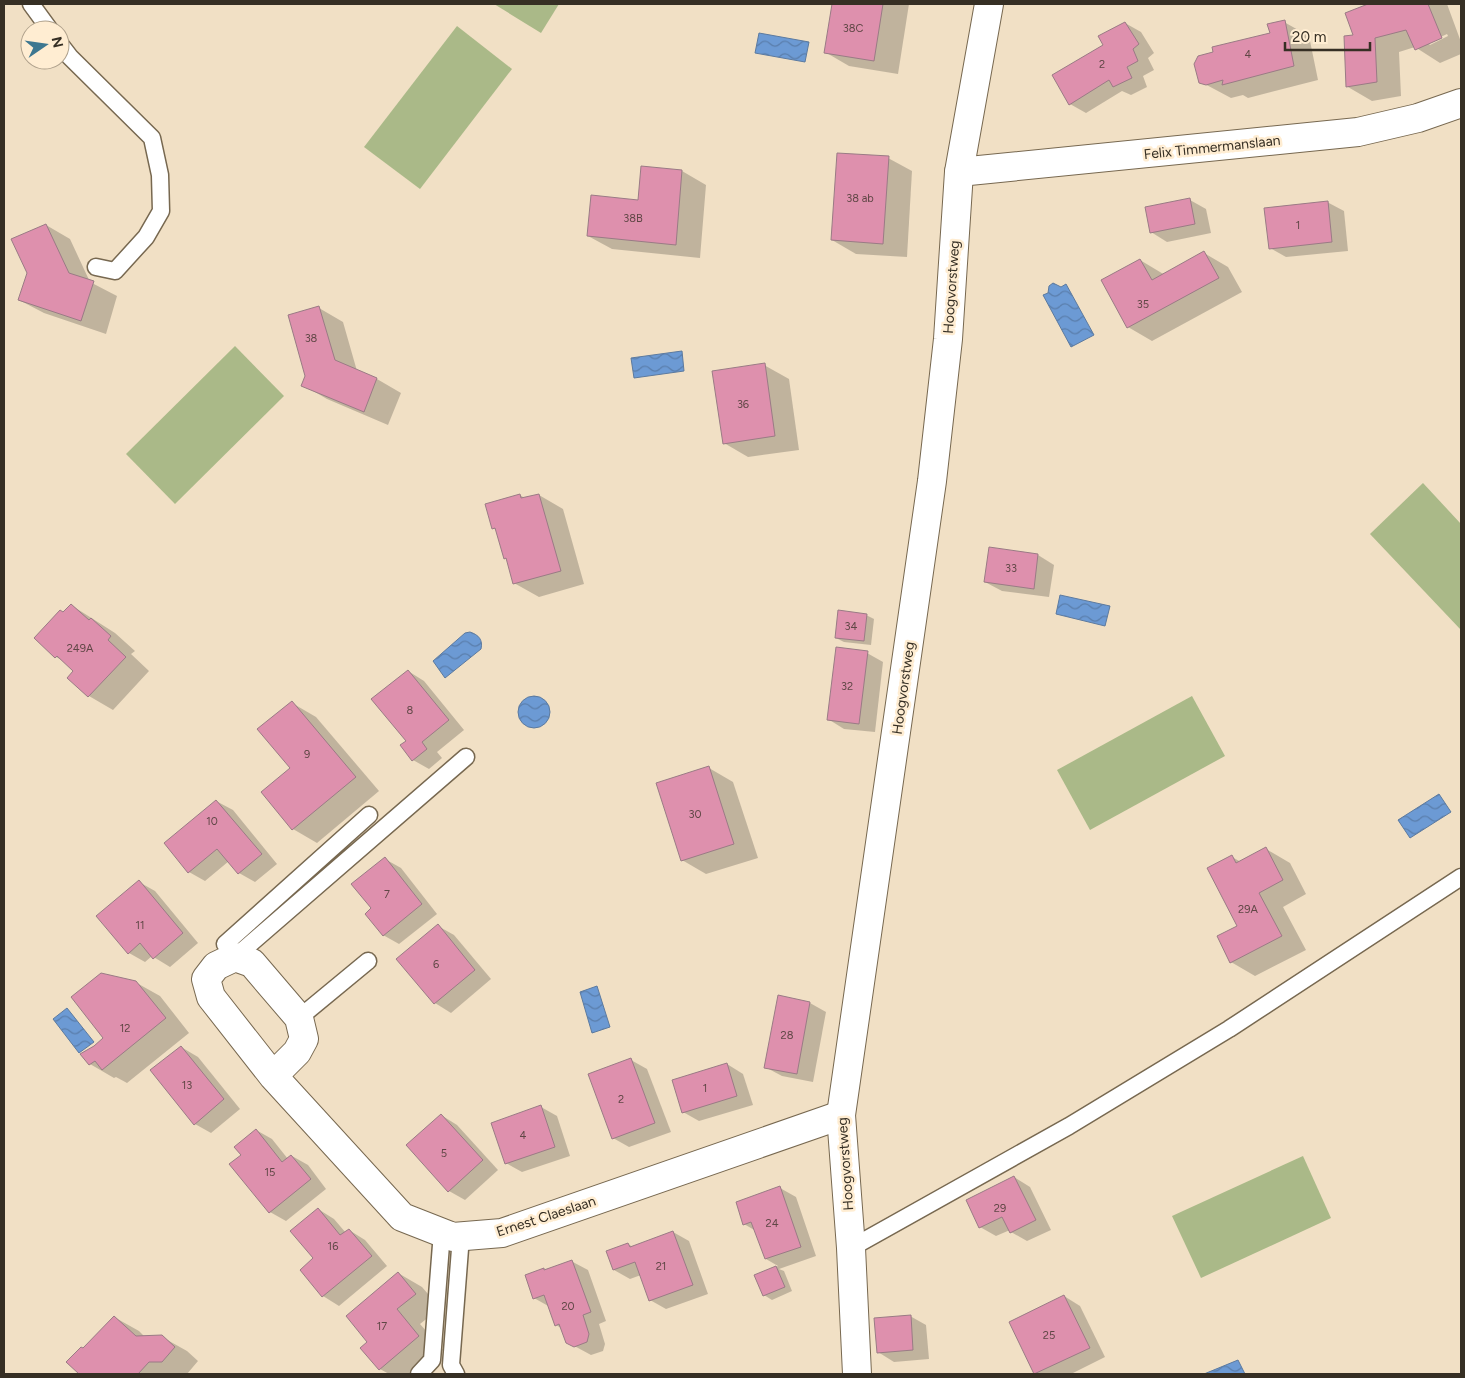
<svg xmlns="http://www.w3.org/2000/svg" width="1465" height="1378" viewBox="0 0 1465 1378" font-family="Figtree,sans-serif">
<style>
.park{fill:#aab988}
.water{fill:url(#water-waves);stroke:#5c7a9f}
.shadow{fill:#0003;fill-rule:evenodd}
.building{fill:#de90ad;stroke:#9a7b85}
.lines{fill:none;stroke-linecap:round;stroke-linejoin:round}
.service-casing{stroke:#776850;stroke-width:19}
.minor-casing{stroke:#776850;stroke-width:30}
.service{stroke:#fff;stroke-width:16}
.minor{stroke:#fff;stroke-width:28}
.labels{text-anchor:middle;stroke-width:5;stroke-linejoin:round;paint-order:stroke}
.number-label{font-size:11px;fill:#604746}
.street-label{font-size:14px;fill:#362f24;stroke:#ffedd2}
</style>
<defs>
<pattern id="water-waves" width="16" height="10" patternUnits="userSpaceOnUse" patternTransform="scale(1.25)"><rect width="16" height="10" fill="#6c9ad4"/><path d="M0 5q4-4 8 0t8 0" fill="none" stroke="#5a7eac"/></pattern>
</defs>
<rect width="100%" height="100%" fill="#f1e0c5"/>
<g class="park">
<polygon points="494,4 559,4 541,33"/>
<polygon points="457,26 512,69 420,189 364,147"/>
<polygon points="235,346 284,396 175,504 126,454"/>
<polygon points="1423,483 1461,524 1461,630 1370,534"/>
<polygon points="1192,696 1225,756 1090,830 1057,770"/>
<polygon points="1303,1156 1331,1218 1201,1278 1172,1216"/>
</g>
<g class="water">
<polygon points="759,33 809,42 805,62 755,53"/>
<polygon points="1053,283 1061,287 1066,284 1094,335 1071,347 1043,295 1048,293 1049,286"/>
<polygon points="682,351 684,371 634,378 631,358"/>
<polygon points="1060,595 1110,606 1105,626 1056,614"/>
<path d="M470,632c9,3 13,8 11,17l-36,29 -12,-17 32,-28z"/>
<circle cx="534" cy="712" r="16"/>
<polygon points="1439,794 1451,812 1410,838 1398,820"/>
<polygon points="597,986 610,1027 592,1033 580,992"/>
<polygon points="67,1008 94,1042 79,1053 53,1019"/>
<polygon points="1238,1360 1245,1374 1204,1374"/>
</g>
<g class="shadow">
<polygon points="833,4 909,4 898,74 849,66 825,52"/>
<path d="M1371,4h76l14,38v12l-21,9 -25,-16 -16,5 2,44 -29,5 -24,-14 7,-50 -9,-23zM1447,34l1,2 -18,9 -2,-2z"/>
<polygon points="1284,22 1309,36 1318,80 1248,98 1243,95 1231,98 1201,82 1272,34"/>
<polygon points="1125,23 1141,32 1154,53 1148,58 1154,70 1143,76 1147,87 1131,95 1122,91 1086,113 1070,104 1105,45"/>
<polygon points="888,158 912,171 907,257 856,254 832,240"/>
<polygon points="642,167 682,171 706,185 700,258 612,249 588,236 639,201"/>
<polygon points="1190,200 1206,209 1211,233 1167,242 1151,232"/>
<polygon points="1327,202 1344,211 1348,251 1286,257 1270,248"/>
<polygon points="46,225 70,239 90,282 117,296 106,334 44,313 19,300"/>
<polygon points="1204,253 1228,267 1242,292 1152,341 1128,327 1140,260 1165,275"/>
<polygon points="319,308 343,322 357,371 377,379 401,393 388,425 327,399 303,385 306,376"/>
<polygon points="764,365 789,379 799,450 748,457 724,443"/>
<polygon points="520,495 526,499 539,495 563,509 584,584 539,597 514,583 508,560 505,558 496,530 493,528"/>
<polygon points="1038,555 1054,565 1049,597 1002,591 985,582"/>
<polygon points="71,605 115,633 135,651 131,654 149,671 113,710 89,696 75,671 65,662 56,657 64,613"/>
<polygon points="866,615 874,619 871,645 844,642 836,638"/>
<polygon points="867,653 883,662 875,732 844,729 828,719"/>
<polygon points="408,671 424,681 464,730 437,752 442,758 429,769 413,760 408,742"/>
<polygon points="292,703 316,717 379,791 317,843 293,829"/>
<polygon points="709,768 733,782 758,858 706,874 682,860"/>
<polygon points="216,801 233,810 277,864 255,882 239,873 229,861 205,881 189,872"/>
<polygon points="1266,849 1290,863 1306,894 1283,907 1306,950 1255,976 1231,962 1239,926 1232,857 1241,862"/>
<polygon points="385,859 401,868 437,914 399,944 383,935 373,908"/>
<polygon points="139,882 155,891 198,943 170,967 152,956 145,962 129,953"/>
<polygon points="438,926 454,935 491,979 451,1013 435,1003"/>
<polygon points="135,982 160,996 189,1033 127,1083 116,1077 114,1078 90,1064"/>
<polygon points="779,997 810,1003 826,1012 813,1082 782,1076 765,1067"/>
<polygon points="181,1047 198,1057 240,1109 211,1133 195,1124"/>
<polygon points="631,1060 647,1069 671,1132 629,1147 613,1138"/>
<polygon points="727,1064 743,1074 753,1105 699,1121 683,1112"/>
<polygon points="541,1107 557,1116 570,1156 522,1172 506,1163"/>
<polygon points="441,1115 457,1125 498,1170 465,1200 449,1191"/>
<polygon points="256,1130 272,1139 288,1159 292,1156 308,1165 326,1189 286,1221 270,1212 242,1155"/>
<polygon points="1014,1177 1030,1187 1051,1230 1027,1241 1011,1232 1010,1230 996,1236 980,1227"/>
<polygon points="780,1188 796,1197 816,1256 779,1269 784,1271 792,1291 772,1300 764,1295 756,1276 778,1266 766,1259 756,1231 744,1224"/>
<polygon points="318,1209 334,1219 346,1233 349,1230 365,1240 387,1266 339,1306 323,1296 301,1270 315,1258"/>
<polygon points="673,1232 689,1241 708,1294 666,1309 650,1300 641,1275 630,1279 614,1270 628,1244 633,1247"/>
<polygon points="571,1261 588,1270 606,1321 599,1324 605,1344 603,1351 591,1355 567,1342 561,1328 556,1325 550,1307 534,1298 544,1270 546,1271"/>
<polygon points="398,1273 422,1287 440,1308 420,1324 443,1350 414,1374 389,1374 380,1369 369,1342"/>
<polygon points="1064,1296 1080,1306 1105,1357 1071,1374 1036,1374 1011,1323"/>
<polygon points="910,1316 926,1325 929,1359 894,1362 878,1352"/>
<polygon points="114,1317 139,1331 145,1337 162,1337 187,1351 198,1361 187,1374 81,1374 68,1362 83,1349"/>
</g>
<g class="building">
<polygon points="832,4 883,4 874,61 824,53"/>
<polygon points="1368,4 1428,4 1442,38 1415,50 1406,30 1375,38 1377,82 1346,87 1344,36 1353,35 1345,13"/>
<polygon points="1285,20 1294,66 1222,85 1223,80 1206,85 1199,83 1194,64 1198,56 1213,52 1212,47 1270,33 1267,24"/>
<polygon points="1125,22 1139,44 1133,49 1138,61 1127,67 1132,78 1113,87 1109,80 1069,105 1052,75 1103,45 1098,36"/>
<polygon points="837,153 889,156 883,244 831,240"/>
<polygon points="641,166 682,170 676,245 587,236 591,195 638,200"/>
<polygon points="1190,198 1195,224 1150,233 1145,207"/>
<polygon points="1328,201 1332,242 1269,249 1264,208"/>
<polygon points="46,224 69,273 94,281 81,321 18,300 27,273 11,239"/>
<polygon points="1204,251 1219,278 1127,328 1101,280 1140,259 1152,280"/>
<polygon points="319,306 335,360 377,378 364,412 301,386 305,376 288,315"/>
<polygon points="765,363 775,436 723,444 712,371"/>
<polygon points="520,494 521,498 539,494 561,571 513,584 506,558 504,559 495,528 492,529 485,504"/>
<polygon points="989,547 1038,554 1034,589 984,582"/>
<polygon points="71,604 89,620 91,618 111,636 108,640 126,657 88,697 67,678 73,671 57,656 55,658 34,638 60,610 63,612"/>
<polygon points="838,610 867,614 864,641 835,638"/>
<polygon points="836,647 868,651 859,724 827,720"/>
<polygon points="408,670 449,720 422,742 427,749 412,761 400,745 406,741 371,699"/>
<polygon points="292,701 356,777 292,830 261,792 290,768 257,729"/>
<polygon points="709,766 734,844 681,861 656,783"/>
<polygon points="216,800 262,854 238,874 217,849 188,873 164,843"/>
<polygon points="1266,847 1283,880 1259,893 1282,936 1230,963 1217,936 1237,926 1207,868 1232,855 1236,863"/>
<polygon points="385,857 422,904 383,936 365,914 371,908 351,884"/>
<polygon points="139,880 183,933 153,959 140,943 128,954 96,916"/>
<polygon points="438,924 475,970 434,1004 396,959"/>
<polygon points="101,973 136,981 166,1018 102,1070 95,1061 89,1065 80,1054 94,1046 103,1038 71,997"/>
<polygon points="778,995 810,1002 797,1074 764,1068"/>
<polygon points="181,1046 224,1099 194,1125 150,1070"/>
<polygon points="631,1058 655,1123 612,1139 588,1074"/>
<polygon points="727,1063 737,1096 682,1113 672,1080"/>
<polygon points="541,1105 555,1147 505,1164 491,1123"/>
<polygon points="441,1114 483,1160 448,1192 406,1145"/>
<polygon points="256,1129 282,1162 291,1155 311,1179 269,1213 229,1164 241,1155 234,1147"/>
<polygon points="1014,1176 1036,1220 1010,1233 1002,1217 979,1228 966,1200"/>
<polygon points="780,1186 801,1247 765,1259 751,1222 743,1225 736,1202"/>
<polygon points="318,1208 340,1235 349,1229 372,1256 322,1297 300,1270 313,1258 290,1231"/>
<polygon points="673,1231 693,1285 649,1301 635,1262 613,1270 606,1251 628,1243 630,1247"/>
<polygon points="572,1260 591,1312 583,1315 589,1334 587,1342 574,1347 566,1343 559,1324 555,1326 544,1295 533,1299 525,1275 544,1268 544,1270"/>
<polygon points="776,1266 785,1287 763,1296 754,1275"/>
<polygon points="398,1272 416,1294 397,1309 419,1336 379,1370 360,1348 367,1342 346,1316"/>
<polygon points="1064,1295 1090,1348 1034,1374 1009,1322"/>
<polygon points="911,1315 913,1350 877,1353 874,1318"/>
<polygon points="114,1316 136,1336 162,1335 175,1347 162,1362 149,1362 138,1374 79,1374 66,1362 81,1347 83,1348"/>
</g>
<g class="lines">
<defs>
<g id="service">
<polyline points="31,4 50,30"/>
<polyline points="60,44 70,57 152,138 160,175 161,211 146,237 115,271 96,267"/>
<polyline points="369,815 225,944 235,957 466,757"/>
<polyline points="299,1018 368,961"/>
<polyline points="851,1248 1069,1126 1229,1029 1461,877"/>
<polyline points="419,1374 432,1360 442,1232"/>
<polyline points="456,1374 451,1365 461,1236"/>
</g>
<g id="minor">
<polyline points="959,172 1358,132 1418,118 1461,103"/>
<polyline points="273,1076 297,1052 304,1039 299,1018 252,963 235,957 216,966 206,979 211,997 273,1076 402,1217 453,1237 502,1233 841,1115"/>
<polyline points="857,1374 851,1248 841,1115 932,481 948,339 959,172 989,4"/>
</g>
</defs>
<use href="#service" class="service-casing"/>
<use href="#minor" class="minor-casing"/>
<use href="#service" class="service"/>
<use href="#minor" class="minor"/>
</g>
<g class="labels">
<g class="number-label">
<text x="853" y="32">38C</text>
<text x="1248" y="58">4</text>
<text x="1102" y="68">2</text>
<text x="860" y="202">38 ab</text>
<text x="633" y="222">38B</text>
<text x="1298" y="229">1</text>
<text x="1143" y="308">35</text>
<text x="311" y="342">38</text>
<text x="743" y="408">36</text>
<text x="1011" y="572">33</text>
<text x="851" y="630">34</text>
<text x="80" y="652">249A</text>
<text x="847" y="690">32</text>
<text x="410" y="714">8</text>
<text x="307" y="758">9</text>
<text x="695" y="818">30</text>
<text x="212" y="825">10</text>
<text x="387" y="898">7</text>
<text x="1248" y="913">29A</text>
<text x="140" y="929">11</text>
<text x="436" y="968">6</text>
<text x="125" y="1032">12</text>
<text x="787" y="1039">28</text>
<text x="187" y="1089">13</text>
<text x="705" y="1092">1</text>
<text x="621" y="1103">2</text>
<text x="523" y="1139">4</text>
<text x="444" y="1157">5</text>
<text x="270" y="1176">15</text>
<text x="1000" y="1212">29</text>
<text x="772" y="1227">24</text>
<text x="333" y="1250">16</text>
<text x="661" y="1270">21</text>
<text x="568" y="1310">20</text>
<text x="382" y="1330">17</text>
<text x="1049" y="1339">25</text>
</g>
<g class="street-label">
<text transform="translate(1212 147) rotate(-6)" y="5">Felix Timmermanslaan</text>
<text transform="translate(951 287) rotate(-86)" y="5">Hoogvorstweg</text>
<text transform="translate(903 688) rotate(-82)" y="5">Hoogvorstweg</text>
<text transform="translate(845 1164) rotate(-94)" y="5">Hoogvorstweg</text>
<text transform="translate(546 1216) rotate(-18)" y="5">Ernest Claeslaan</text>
</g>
</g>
<rect width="1465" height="1378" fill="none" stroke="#362f24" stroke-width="10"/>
<g transform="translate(45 45) rotate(77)"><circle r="24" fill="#ffedd2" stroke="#afa18c"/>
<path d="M0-4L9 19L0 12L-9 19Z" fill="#3d7790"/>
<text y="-8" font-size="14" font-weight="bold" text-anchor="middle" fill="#362f24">N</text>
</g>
<path d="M1285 42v8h85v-8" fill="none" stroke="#362f24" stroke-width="2.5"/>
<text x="1292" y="42" font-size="15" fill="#362f24" stroke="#ffedd2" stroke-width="4" paint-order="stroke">20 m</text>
</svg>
